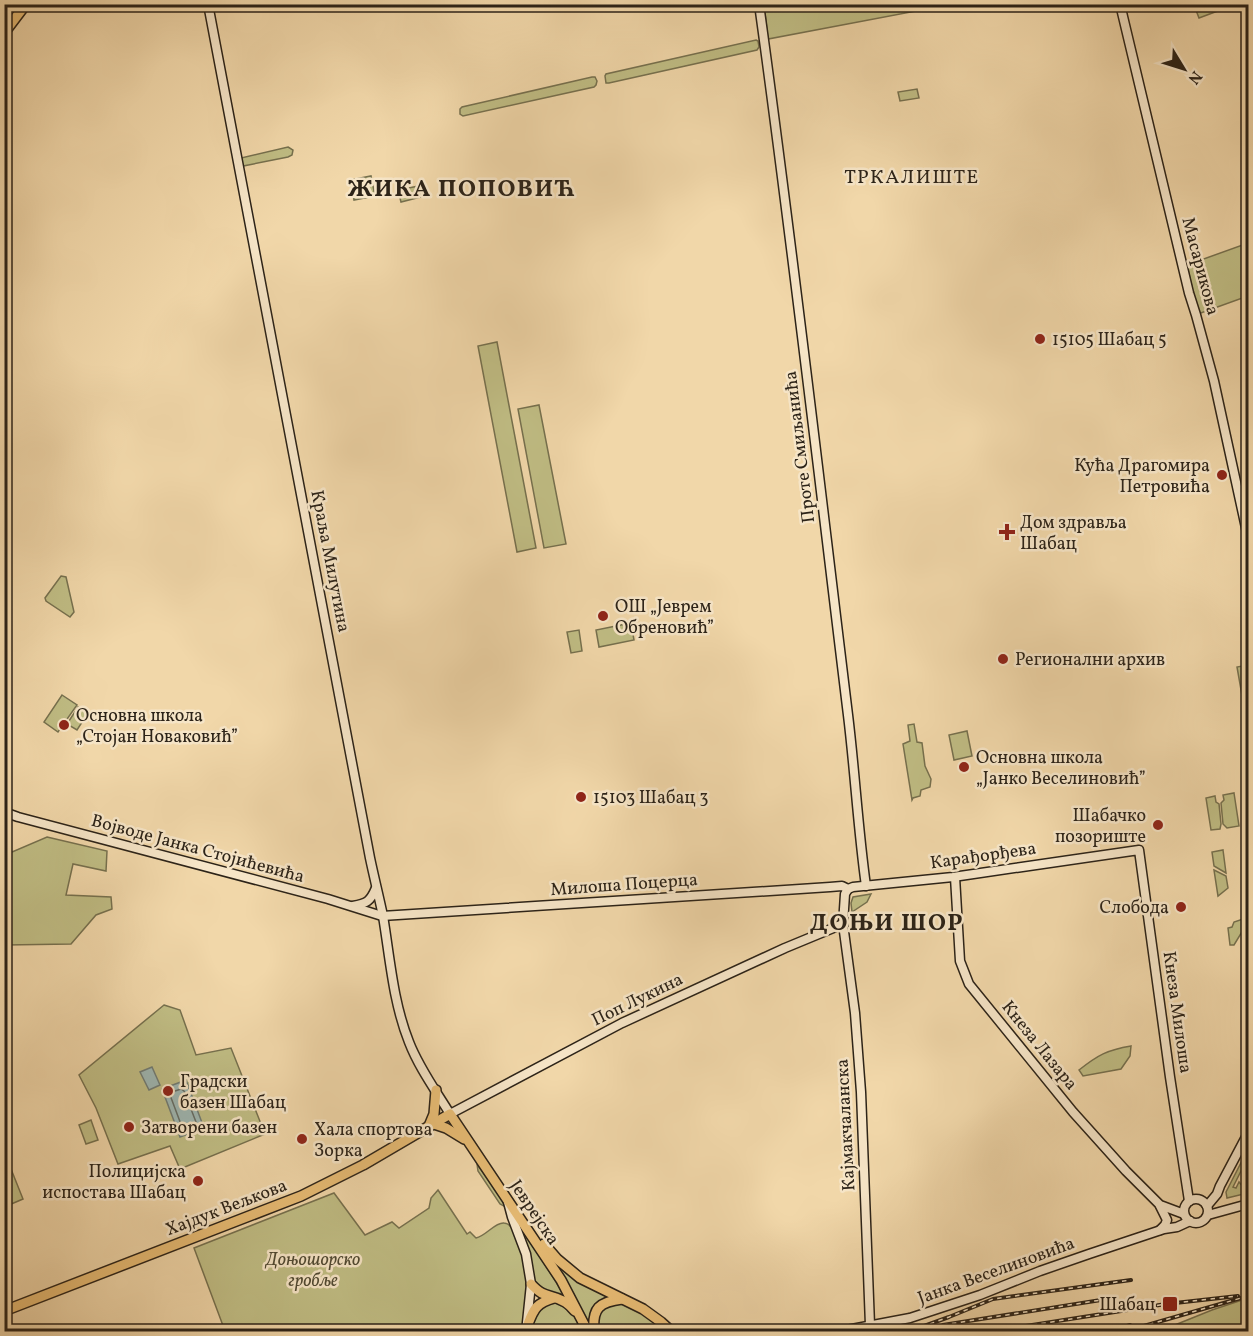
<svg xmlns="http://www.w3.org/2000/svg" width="1253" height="1336" viewBox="0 0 1253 1336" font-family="Vollkorn,serif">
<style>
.green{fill:#c0bd84;stroke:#76704e;stroke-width:1.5}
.water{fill:#9eb7b3;stroke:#707c75;stroke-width:1.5}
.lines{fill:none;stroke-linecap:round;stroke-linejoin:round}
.shore{stroke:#656d66;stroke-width:1.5}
.secondary-casing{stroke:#2c2318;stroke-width:11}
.primary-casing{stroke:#2c2318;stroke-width:12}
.secondary{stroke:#f6e5c7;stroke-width:8}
.primary{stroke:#e8bc74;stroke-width:9}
.rail-casing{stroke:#2c2318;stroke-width:4}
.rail{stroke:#f6e5c7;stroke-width:1.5;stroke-dasharray:4.5;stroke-linecap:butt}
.poi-dot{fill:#8f2418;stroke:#f6e5c7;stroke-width:2}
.labels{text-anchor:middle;stroke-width:5;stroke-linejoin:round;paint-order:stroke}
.street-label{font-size:18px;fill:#2c2318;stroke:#f6e5c7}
.poi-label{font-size:18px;fill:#2c2318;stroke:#f6e5c7;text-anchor:start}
.park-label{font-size:18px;font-style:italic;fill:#514a33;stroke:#f6e5c7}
.neighbourhood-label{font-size:20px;letter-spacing:1.5px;fill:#2c2318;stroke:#f6e5c7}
.district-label{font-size:24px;font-weight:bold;letter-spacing:1.5px;fill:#2c2318;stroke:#f6e5c7}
</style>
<rect width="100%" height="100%" fill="#f1d7a9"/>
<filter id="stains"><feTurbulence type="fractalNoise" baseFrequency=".00333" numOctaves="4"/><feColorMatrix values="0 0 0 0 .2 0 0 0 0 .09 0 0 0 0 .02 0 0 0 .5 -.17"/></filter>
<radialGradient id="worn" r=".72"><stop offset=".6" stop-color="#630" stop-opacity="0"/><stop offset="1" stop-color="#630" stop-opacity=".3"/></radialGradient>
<g class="green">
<polygon points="764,4 948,4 948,5 768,39"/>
<polygon points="1194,5 1221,5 1223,9 1199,18"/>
<polygon points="756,40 758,41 759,47 757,50 609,83 606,83 605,76 606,74"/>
<polygon points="592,77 595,77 597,81 596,85 594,87 463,116 460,114 460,109 462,107"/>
<polygon points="917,89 919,98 900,101 898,92"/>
<polygon points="288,147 293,150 292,155 288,157 243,166 241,158"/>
<polygon points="371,176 375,196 354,200 350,180"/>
<polygon points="419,186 421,197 401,202 398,190"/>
<polygon points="1248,243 1248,296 1198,314 1187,265"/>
<polygon points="497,342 536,548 517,552 478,346"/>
<polygon points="539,405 566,544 544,548 518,409"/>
<polygon points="61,576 66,577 74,612 70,617 46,601 45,598"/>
<polygon points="631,623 634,640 599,647 596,630"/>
<polygon points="579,630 582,651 571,653 567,632"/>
<polygon points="1248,649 1248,700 1243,701 1237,667 1248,665 1246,650"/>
<polygon points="62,695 77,705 58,732 44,722"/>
<polygon points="78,707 88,713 77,730 67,724"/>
<polygon points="914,724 917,742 922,743 925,766 931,779 930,787 921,790 920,796 913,798 912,800 903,744 910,741 908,725"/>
<polygon points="967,731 972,756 954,760 949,735"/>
<polygon points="1234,793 1239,826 1227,828 1223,824 1221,803 1224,800 1223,795"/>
<polygon points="1215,796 1216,802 1219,804 1221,824 1220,829 1211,830 1206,798"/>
<polygon points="47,837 107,851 106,871 73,864 66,895 111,897 112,909 96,915 71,944 5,945 5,855"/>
<polygon points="1223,850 1226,873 1214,866 1212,852"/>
<polygon points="1214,870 1226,876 1228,888 1218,896"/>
<polygon points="871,894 867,902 852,912 851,903 853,897"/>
<polygon points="1246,918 1248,918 1248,922 1234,945 1230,945 1228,928 1232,927 1234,922"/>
<polygon points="164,1005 180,1010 196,1055 231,1048 265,1134 180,1169 170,1146 118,1164 96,1108 79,1075"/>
<path d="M1131,1046l-1,10 -9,13 -38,7 -4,-6c19,-15 28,-20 52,-24z"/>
<polygon points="91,1120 98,1140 86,1144 79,1125"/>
<polygon points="1248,1149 1248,1157 1233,1187 1236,1188 1239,1182 1243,1187 1248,1190 1248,1193 1227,1198 1226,1192"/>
<polygon points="477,1164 508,1208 500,1204 478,1171"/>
<polygon points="11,1169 23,1199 9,1205 5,1195 5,1172"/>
<path d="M438,1190l29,44 3,-2 6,6c10,-2 19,-16 28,-15 15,1 23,45 23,57 1,17 -3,35 -4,51l-256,1 -3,-3 -7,2h-32l-31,-83 140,-55 31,42 27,-13 7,6 30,-20 2,-10z"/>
<polygon points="517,1220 566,1298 548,1294 535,1285"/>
<path d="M552,1259l59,37c-16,5 -16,18 -21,33l-17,-35z"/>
<polygon points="1248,1298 1248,1331 1160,1331 1212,1310"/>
<path d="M548,1302c23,1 26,12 36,30h-54l5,-20z"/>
<polygon points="620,1303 637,1309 667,1332 599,1332 597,1317 603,1307"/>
</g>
<g class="water">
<polygon points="152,1067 160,1085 149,1090 140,1072"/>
<polygon points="186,1080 204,1128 180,1137 162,1089"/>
</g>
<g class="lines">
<polygon class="shore" points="181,1089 184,1091 196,1122 194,1125 185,1128 182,1127 170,1095 172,1092"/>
<defs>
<g id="secondary">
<path d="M208,4l162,854c4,19 9,39 13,58 7,42 10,86 26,126 10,26 27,49 41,72l172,-91 163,-75 58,-24"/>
<path d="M759,4c33,237 60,474 89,711 7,57 10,114 18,171"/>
<polyline points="1120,4 1189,293 1196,315 1214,381 1248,537"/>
<polyline points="4,812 18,817 328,899 382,916 830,887 842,886 848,889 853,887 953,877 1139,850 1170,1077 1189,1201"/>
<polyline points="955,877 960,961 969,984 1073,1112 1126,1171 1160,1205 1184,1214"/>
<polyline points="848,889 845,894 843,924 855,1013 861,1092 870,1325"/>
<path d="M353,906c14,-3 17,-4 23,-18"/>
<circle cx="1196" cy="1211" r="12"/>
<polyline points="508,1202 512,1217 526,1254 531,1284 526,1332"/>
<polyline points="1207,1206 1217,1194 1220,1186 1248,1133"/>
<polyline points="1208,1215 1248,1204"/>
<polyline points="1160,1230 1165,1225 1167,1220 1160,1206"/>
<polyline points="836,1332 910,1318 980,1295 1040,1271 1089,1254 1164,1229 1177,1227 1190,1221"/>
</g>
<g id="primary">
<polyline points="4,33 26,4"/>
<polyline points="434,1124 446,1128 464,1139"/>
<polyline points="429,1126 434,1114 436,1090"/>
<polyline points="544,1244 557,1259 580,1278 643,1309 661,1322 672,1332"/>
<path d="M531,1284c14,15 17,9 32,17 5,2 8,6 12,10"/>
<polyline points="4,1311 301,1196 363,1165 450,1114 561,1280 588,1332"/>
<path d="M528,1324c6,-16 9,-21 26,-26"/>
<path d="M594,1332c-2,-24 5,-30 28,-33"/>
</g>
</defs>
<use href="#secondary" class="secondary-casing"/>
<use href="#primary" class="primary-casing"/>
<use href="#secondary" class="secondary"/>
<use href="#primary" class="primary"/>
<defs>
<g id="rail">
<polyline points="943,1325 1101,1300"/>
<polyline points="913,1330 949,1317 993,1299 1131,1280"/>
<polyline points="988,1332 1166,1304 1238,1296"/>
<polyline points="1109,1332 1130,1325"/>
<polyline points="1123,1332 1248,1296"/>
</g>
</defs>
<use href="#rail" class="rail-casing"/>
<use href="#rail" class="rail"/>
</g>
<g class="poi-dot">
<circle cx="1040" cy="339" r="6"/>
<circle cx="1222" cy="475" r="6"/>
<path d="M1004 523h6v6h6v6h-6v6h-6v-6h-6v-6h6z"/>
<circle cx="603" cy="616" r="6"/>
<circle cx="1003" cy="659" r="6"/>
<circle cx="64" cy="725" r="6"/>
<circle cx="964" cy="767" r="6"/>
<circle cx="581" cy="797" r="6"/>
<circle cx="1158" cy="825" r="6"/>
<circle cx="1181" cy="907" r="6"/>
<circle cx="168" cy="1091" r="6"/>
<circle cx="129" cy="1127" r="6"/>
<circle cx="302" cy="1139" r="6"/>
<circle cx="198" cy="1181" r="6"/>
<rect x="1162" y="1296" width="16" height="16" rx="3"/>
</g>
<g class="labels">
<g class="street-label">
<text transform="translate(1201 266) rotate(75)" y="6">Масарикова</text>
<text transform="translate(799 447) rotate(-97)" y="6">Проте Смиљанића</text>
<text transform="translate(331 561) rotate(79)" y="6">Краља Милутина</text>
<text transform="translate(198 848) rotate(15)" y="6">Војводе Јанка Стојићевића</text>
<text transform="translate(983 855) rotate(-8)" y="6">Карађорђева</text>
<text transform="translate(624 884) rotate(-4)" y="6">Милоша Поцерца</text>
<text transform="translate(637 999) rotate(-26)" y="6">Поп Лукина</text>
<text transform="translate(1178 1012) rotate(82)" y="6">Кнеза Милоша</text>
<text transform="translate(1040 1045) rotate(51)" y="6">Кнеза Лазара</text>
<text transform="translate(845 1125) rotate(-93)" y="6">Кајмакчаланска</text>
<text transform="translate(226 1207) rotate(-21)" y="6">Хајдук Вељкова</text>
<text transform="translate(535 1212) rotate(56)" y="6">Јеврејска</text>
<text transform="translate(996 1270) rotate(-20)" y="6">Јанка Веселиновића</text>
</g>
<g class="poi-label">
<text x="1052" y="345">15105 Шабац 5</text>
<text x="1210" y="471" text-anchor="end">Кућа Драгомира<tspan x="1210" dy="21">Петровића</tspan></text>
<text x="1020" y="528">Дом здравља<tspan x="1020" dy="21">Шабац</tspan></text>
<text x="615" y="612">ОШ „Јеврем<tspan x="615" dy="21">Обреновић”</tspan></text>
<text x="1015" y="665">Регионални архив</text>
<text x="76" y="721">Основна школа<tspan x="76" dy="21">„Стојан Новаковић”</tspan></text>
<text x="976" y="763">Основна школа<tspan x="976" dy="21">„Јанко Веселиновић”</tspan></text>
<text x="593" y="803">15103 Шабац 3</text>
<text x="1146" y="821" text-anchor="end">Шабачко<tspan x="1146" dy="21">позориште</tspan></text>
<text x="1169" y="913" text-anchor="end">Слобода</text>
<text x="180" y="1087">Градски<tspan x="180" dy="21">базен Шабац</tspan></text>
<text x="141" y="1133">Затворени базен</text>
<text x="314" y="1135">Хала спортова<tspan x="314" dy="21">Зорка</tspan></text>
<text x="186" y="1177" text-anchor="end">Полицијска<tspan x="186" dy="21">испостава Шабац</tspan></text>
<text x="1156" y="1310" text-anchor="end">Шабац</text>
</g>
<g class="park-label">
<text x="313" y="1265">Доњошорско<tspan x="313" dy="21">гробље</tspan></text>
</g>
<g class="neighbourhood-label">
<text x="912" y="183">ТРКАЛИШТЕ</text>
</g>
<g class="district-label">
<text x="462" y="196">ЖИКА ПОПОВИЋ</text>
<text x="887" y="930">ДОЊИ ШОР</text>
</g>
</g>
<rect width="1253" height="1336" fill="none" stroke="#f1d7a9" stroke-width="24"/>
<rect x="6" y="6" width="1241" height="1324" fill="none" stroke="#2c2318" stroke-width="3"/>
<rect x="12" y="12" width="1229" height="1312" fill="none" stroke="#2c2318" stroke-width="1.5"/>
<g transform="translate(1184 69) rotate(128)" stroke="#f6e5c7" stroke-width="4.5" paint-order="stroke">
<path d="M0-4.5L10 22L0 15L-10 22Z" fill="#2c2318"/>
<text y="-9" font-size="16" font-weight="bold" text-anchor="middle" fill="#2c2318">N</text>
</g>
<rect width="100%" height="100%" filter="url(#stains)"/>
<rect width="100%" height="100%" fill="url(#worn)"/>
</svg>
